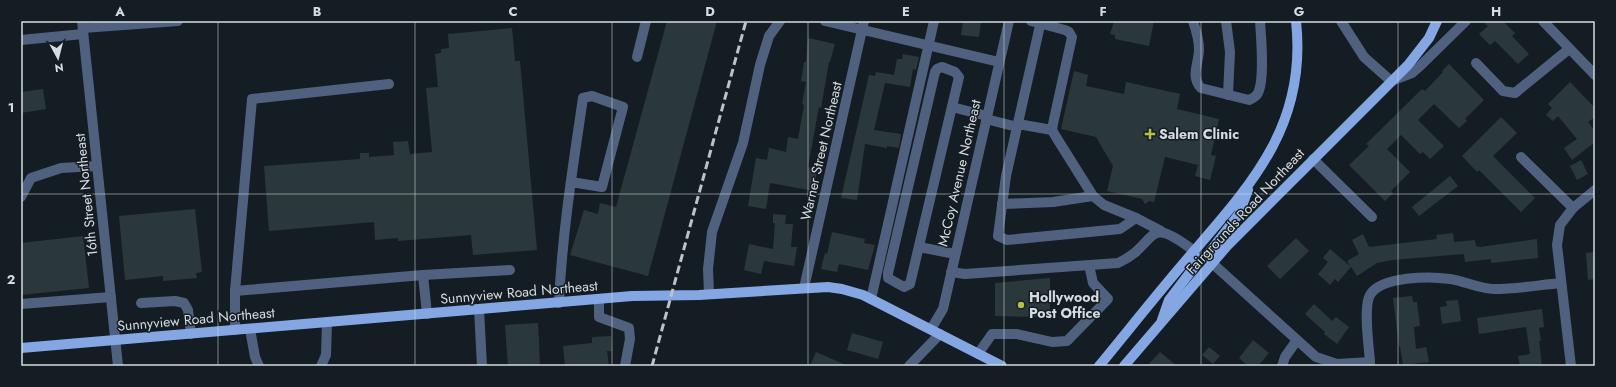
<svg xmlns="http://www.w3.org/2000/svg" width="1616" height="387" viewBox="0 0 1616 387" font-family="Jost,sans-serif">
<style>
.building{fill:#2b383b}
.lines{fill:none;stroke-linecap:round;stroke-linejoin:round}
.minor{stroke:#50617f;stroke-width:10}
.major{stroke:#84a7e4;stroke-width:10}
.rail{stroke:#bcc3c8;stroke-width:3;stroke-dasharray:8 4;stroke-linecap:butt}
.grid{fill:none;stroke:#d5dbe0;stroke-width:1;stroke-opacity:0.55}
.poi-dot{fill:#b7c148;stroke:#141d23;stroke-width:1.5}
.labels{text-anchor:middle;stroke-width:3;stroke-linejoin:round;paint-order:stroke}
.poi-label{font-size:14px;font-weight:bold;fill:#d5dbe0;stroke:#141d23;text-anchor:start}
.street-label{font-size:14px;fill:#d5dbe0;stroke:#141d23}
.neatline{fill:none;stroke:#d5dbe0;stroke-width:1.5}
.grid-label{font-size:13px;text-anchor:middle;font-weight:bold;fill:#d5dbe0}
</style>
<rect width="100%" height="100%" fill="#141d23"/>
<g class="building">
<polygon points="667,21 717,21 648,276 570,255 584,210 598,214 600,203 616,207"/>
<polygon points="963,21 981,22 979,37 961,35"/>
<polygon points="1114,21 1154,21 1149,46 1115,39 1115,35 1110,34"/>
<polygon points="1482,21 1503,21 1515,33 1512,36 1529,54 1518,64 1495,41 1490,45 1479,34 1488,26"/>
<polygon points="512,28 515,61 520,61 537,250 473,255 471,235 398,241 398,238 375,240 374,222 269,231 264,166 360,159 360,153 369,153 369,157 394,155 393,142 408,141 410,154 432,152 426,88 438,87 435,54 441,53 441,49 449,48 448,34"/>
<polygon points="808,38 835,44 830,62 829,62 821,108 819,107 808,167 817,169 814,191 770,183 766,209 748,206 756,158 767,160 769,148 786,152 788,137 798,139 804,105 802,104 806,82 801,81 804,62 806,62"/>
<polygon points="903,54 919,57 916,70 913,69 910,87 885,83 874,130 901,134 899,148 887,146 887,148 865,144 857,200 841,198 869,75 875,76 876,72 894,75 897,59 902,59"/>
<polygon points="1449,64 1484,100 1465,119 1467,121 1459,128 1434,104 1418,120 1444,146 1430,159 1423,152 1420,154 1401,135 1387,149 1410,172 1391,191 1393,193 1385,201 1349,165 1369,146 1366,144 1422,89 1425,91 1443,72 1442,71"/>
<polygon points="1074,71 1088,75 1086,86 1124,94 1126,82 1180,94 1177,109 1219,119 1211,155 1216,156 1210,180 1195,176 1198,165 1165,157 1154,202 1149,201 1145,204 1142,199 1107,191 1113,166 1096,137 1061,129"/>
<polygon points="1570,82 1595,108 1595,117 1588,122 1595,131 1595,142 1572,160 1564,148 1577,139 1558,116 1553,121 1546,115 1552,108 1548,104"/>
<polygon points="43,89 46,109 21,113 21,92"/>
<polygon points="1501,117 1517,133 1493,156 1535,198 1521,212 1479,170 1477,172 1462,156"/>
<polygon points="1581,160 1588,174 1577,180 1570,166"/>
<polygon points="1450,176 1458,186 1419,216 1412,207"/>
<polygon points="195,209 202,272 196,273 197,278 163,281 163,276 125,280 119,216"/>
<polygon points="773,214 786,215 785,224 793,224 791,247 797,247 794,266 764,261 761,274 744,270 749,244 773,249 775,223 773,223"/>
<polygon points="832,232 865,239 864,243 875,245 868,270 839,264 837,272 821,269 825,253 827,254"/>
<polygon points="1453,233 1454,242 1475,240 1476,246 1480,247 1537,239 1538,258 1491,263 1491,259 1465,262 1464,254 1392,260 1377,263 1357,276 1351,267 1338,282 1335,279 1330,285 1318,274 1328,262 1323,258 1330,249 1350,266 1347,261 1359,254 1352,240 1363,234 1369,247 1437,239 1436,235"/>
<polygon points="83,236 89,288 21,295 21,243"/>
<polygon points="1296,238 1309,251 1280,279 1267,266"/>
<polygon points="1595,252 1595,279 1588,280 1586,253"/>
<polygon points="1050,278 1050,310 1045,317 995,316 995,283"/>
<polygon points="1412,296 1413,302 1417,302 1420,326 1414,327 1416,349 1426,347 1429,362 1403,365 1400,346 1399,346 1393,298"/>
<polygon points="1458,300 1461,321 1442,324 1440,307 1447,306 1446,301"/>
<polygon points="1314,304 1332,321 1336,317 1349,327 1337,344 1324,334 1325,332 1305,314"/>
<polygon points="1542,309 1544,327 1539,328 1541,341 1539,341 1542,366 1520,366 1518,356 1530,354 1526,327 1479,334 1477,318"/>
<polygon points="538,323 540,366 508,366 505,325"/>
<polygon points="852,333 883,342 878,359 847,350"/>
<polygon points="611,336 612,351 607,351 609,366 565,366 563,346 592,343 592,337"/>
<polygon points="1253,340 1269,353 1258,366 1248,366 1239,358"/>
<polygon points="1209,347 1220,356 1213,364 1202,355"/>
<polygon points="816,352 848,366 810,366"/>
<polygon points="1160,352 1177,366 1147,366"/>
</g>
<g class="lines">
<g class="minor">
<polyline points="82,21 118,366"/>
<polyline points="825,21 999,62"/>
<polyline points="1031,21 1065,30 1069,32 1072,37 1053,124 1052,130 1056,137 1093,196 1104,205 1136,218"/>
<polyline points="1041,21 1006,176 998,236 1007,240 1120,229 1136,218 1161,231"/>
<path d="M1193,21c3,9 6,18 6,28 0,14 -9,28 2,39l48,12c4,-2 7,-3 9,-7 7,-14 3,-56 2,-72"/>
<polyline points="1226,21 1230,52 1228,95"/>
<polyline points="1341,21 1364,57 1391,81 1412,73 1419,67 1466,21"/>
<polyline points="1543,21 1595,75"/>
<polyline points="83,28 178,21"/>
<polyline points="21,40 83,34"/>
<polyline points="637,57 646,21"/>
<polyline points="1476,63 1503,91 1515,93 1569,49"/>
<polygon points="942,67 955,72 959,77 910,284 904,287 888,278 888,273 935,72 937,69"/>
<polyline points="952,107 987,116"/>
<polyline points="986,119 1017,127"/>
<polyline points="1018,124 1052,130"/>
<polyline points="1521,157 1573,208"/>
<polyline points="1313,159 1372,217"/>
<polyline points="21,197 31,178 61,168 97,166"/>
<polyline points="1002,204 1053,202 1093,196"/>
<polyline points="919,247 955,254"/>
<polyline points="1212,263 1316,357 1337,364 1370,362 1370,366"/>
<path d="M951,272l14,2 153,-11c42,-19 25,-51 76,-12"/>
<polyline points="423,275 510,270"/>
<polyline points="804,288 864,21"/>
<polyline points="235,291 252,99 389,84"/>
<polyline points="709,294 708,269 712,232 743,143 760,65 769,36 780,21"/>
<polyline points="599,299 599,317 629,328 630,339 625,366"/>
<polyline points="871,299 934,21"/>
<polyline points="141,303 175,301 184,303 188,310 191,334"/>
<path d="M559,303c3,-69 14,-137 24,-205l9,-2 31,11 -21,80 -31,-5"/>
<polyline points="21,304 111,297"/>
<polyline points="479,309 482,366"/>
<polyline points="250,329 255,357 259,366"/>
<polyline points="931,329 943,309 1009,21"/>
<polyline points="235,330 235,291 423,275 427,314"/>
<polyline points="978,354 992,334 1017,334 1052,342 1067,341 1108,299 1093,283 1089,265"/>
<path d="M1370,362c-1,-15 -7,-55 0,-67 11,-19 60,-19 80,-16 15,2 29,10 44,10 23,0 45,-4 67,-6"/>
<polyline points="321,366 326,355 327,322"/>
<polyline points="909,366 940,334"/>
<polyline points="1282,366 1285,357 1297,340"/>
<polyline points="1571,366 1557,245 1560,225 1573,208 1595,190"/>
</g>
<g class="major">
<polyline points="1212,263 1209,253 1239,214 1248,190"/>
<polyline points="1162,320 1169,300 1195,266 1196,261 1194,251"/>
<polyline points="21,348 632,296 699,295 828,287 842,289 863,295 1002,366"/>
<path d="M1099,366c28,-34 55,-68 83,-101 65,-76 126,-136 114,-244"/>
<polyline points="1124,366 1227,246 1408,65 1429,38 1437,21"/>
</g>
<polyline class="rail" points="652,366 746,21"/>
</g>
<path class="grid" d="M218,21v345M415,21v345M612,21v345M808,21v345M1004,21v345M1201,21v345M1398,21v345M21,194h1574"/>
<g class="poi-dot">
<path d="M1148 128h4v4h4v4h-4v4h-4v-4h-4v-4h4z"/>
<circle cx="1021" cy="305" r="4"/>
</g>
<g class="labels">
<g class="poi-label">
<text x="1159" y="139">Salem Clinic</text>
<text x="1029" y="302">Hollywood<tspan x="1029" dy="16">Post Office</tspan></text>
</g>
<g class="street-label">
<text transform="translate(821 151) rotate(-77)" y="5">Warner Street Northeast</text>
<text transform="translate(959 173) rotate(-77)" y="5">McCoy Avenue Northeast</text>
<text transform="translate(86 195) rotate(-96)" y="5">16th Street Northeast</text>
<text transform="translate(1245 211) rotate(-47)" y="5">Fairgrounds Road Northeast</text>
<text transform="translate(519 292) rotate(-5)" y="5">Sunnyview Road Northeast</text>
<text transform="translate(196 319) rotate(-5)" y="5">Sunnyview Road Northeast</text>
</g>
</g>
<rect width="1616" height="387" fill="none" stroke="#141d23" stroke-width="44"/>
<g transform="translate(58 58) rotate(173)" stroke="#141d23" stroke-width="3" paint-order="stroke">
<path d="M0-3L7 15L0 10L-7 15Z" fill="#d5dbe0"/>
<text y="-6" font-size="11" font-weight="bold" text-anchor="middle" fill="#d5dbe0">N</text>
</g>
<rect x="22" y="22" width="1572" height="343" class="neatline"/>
<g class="grid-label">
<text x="120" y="16">A</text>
<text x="317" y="16">B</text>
<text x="513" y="16">C</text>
<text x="710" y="16">D</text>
<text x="906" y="16">E</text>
<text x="1103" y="16">F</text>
<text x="1299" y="16">G</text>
<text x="1496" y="16">H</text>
<text x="11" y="112">1</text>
<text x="11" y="284">2</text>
</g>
</svg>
